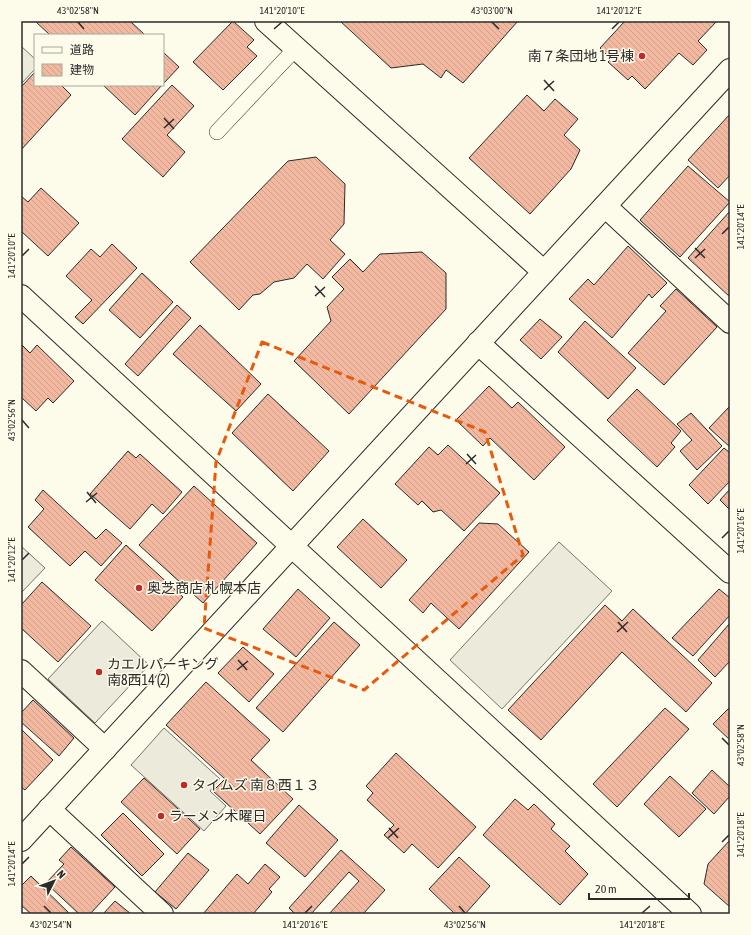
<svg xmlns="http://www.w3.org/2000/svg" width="751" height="935" viewBox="0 0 751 935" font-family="'Asap Condensed','Noto Sans JP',sans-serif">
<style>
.parking{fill:#eceadb;stroke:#74746e}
.building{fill:url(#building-back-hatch);stroke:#2b2b2b}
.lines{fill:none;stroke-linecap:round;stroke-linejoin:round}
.lane-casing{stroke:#2b2b2b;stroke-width:16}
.street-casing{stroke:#2b2b2b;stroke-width:24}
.lane{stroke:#fdfbea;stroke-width:15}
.street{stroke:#fdfbea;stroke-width:22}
.marked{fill:none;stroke:#e8590c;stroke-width:3;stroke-dasharray:8 5;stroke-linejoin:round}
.ticks{fill:none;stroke:#2b2b2b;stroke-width:1.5}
.poi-dot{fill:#c62828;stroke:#fdfbea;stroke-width:1.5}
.labels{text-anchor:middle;stroke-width:3;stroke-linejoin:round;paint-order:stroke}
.poi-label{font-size:14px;fill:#2b2b2b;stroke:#fdfbea;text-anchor:start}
.neatline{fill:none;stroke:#2b2b2b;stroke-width:1.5}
.ticks-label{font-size:10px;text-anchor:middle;fill:#2b2b2b}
</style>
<defs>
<pattern id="building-back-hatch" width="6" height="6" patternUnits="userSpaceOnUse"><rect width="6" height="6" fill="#f2b8a0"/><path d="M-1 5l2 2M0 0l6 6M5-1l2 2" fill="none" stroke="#d09e8a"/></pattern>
</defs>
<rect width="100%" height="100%" fill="#fdfbea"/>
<g class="parking">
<polygon points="21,46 35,59 35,69 21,84"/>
<polygon points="559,542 612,591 502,709 450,660"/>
<polygon points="21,546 45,568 21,593"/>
<polygon points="102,621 149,665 95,723 48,679"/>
<polygon points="164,728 220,779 210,791 226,806 204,831 131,765"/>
</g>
<g class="building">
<polygon points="35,21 130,21 145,35 50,35"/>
<polygon points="233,21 254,40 247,47 257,56 223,90 193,62"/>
<polygon points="340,21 518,21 463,83 446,70 441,78 423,64 391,68"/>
<polygon points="625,21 717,21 698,41 707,50 693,65 679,53 645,89 632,76 628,80 608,62 611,59 600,48"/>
<polygon points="163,52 179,67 163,84"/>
<polygon points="35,72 35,85 61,85 71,95 21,150 21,87"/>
<polygon points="103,85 162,85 135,115"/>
<polygon points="172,85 194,106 167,135 185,152 163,177 122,139"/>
<polygon points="527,95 544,111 555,99 578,119 564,135 580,150 571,169 530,214 469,158"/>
<polygon points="730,114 730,175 718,188 688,160"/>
<polygon points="316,157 345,184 344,224 330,240 345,254 323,279 307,264 294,278 274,282 260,294 253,295 239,310 190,262 288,161"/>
<polygon points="688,166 730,202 680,257 640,220"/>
<polygon points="41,188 79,223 48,256 21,231 21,196 28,202"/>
<polygon points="730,211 730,297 688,258"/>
<polygon points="112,244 137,268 83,324 75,317 92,300 66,276 91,249 100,257"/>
<polygon points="628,246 667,283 652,298 649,294 612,338 569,299 588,279 594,285"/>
<polygon points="422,252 446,273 446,309 349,414 294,361 331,321 327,307 344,289 332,277 350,259 363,272 380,254"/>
<polygon points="142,273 173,302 140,338 109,310"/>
<polygon points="676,289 717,327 664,385 628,353 666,311 660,306"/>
<polygon points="177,305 191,318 138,376 125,364"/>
<polygon points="540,319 562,337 541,359 520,340"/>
<polygon points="585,321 636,368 608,399 558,352"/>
<polygon points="200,325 261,384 236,411 173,354"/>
<polygon points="21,344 30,353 37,345 74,381 53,403 48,398 36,411 21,397"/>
<polygon points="489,386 512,408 518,402 565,447 534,480 490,438 483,446 456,420"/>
<polygon points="637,389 681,431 671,443 675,447 657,467 607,420"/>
<polygon points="268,394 329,451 293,491 232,433"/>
<polygon points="730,406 730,447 709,428"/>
<polygon points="691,413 722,446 697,470 680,451 692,440 677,424"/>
<polygon points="448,445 500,493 464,531 441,510 433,512 422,501 418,505 395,484 429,447 438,455"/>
<polygon points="724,448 730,453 730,481 708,504 689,485"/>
<polygon points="128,451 136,458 140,454 182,492 163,514 152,504 130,529 90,494"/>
<polygon points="194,486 257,543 203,603 139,545"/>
<polygon points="730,489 730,510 720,500"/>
<polygon points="43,490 96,539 106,529 122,543 101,566 85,551 70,566 28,527 44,509 35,500"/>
<polygon points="363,519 407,560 381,588 337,547"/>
<polygon points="479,523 498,524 529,552 459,629 431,603 423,613 409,600"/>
<polygon points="126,545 183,597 152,631 95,580"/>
<polygon points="42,582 91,626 58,662 21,628 21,605"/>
<polygon points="298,589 330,618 296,657 263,629"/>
<polygon points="719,589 730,598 730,615 693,656 672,638"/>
<polygon points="605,605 622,621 633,609 712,683 686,712 622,652 541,740 508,710"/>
<polygon points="334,622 360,645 283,732 256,708"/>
<polygon points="730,623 730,661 715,677 698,660"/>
<polygon points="243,647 274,674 249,702 218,673"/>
<polygon points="206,682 270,740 251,760 293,799 260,834 213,791 225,779 166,725"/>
<polygon points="33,700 74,738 59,756 21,722 21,713"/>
<polygon points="730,707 730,740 713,724"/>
<polygon points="665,708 689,729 617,807 593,784"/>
<polygon points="21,729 53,760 25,790 21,787"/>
<polygon points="396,753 476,827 438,868 412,844 404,853 384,835 394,825 367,800 373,793 366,786"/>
<polygon points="712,770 730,787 730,796 714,814 692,793"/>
<polygon points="670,776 706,809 679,837 644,804"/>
<polygon points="144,778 200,829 177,854 121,802"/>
<polygon points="515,799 528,810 534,804 555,824 551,829 570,846 565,851 588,874 560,905 483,835"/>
<polygon points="299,805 338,840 305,877 266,843"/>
<polygon points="123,813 164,854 142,876 101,835"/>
<polygon points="730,840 730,907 704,884 708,864"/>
<polygon points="71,847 115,887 90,914 79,914 46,883 64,864 59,860"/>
<polygon points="341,850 385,890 363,914 329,914 359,881 349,872 311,914 295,914 289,908"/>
<polygon points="188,853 209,870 176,909 155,892"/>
<polygon points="459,857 490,886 465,914 455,914 429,889"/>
<polygon points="265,864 280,877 269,889 272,892 253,914 203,914 237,874 248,884"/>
<polygon points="31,876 70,914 31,914 21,905 21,886"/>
<polygon points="115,901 131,914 103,914"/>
</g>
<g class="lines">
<defs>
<polyline id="lane" points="217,132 296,48"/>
<g id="street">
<polyline points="266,21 544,272"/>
<polyline points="605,206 730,322"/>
<polyline points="21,296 690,914"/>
<polyline points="478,343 730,572"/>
<polyline points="21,671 105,749"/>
<polyline points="49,809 162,914"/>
<polyline points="21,840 730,70"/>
</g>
</defs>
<use href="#lane" class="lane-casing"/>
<use href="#street" class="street-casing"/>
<use href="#lane" class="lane"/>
<use href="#street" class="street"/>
</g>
<path class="marked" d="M262,342l223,90 38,123 -159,135 -160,-62 12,-166z"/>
<path class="ticks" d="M78,22l6,7M492,22l7,7M274,29l8,-7M612,29l7,-7M544,80l10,11M544,90l10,-9M164,118l10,11M164,128l10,-9M722,234l7,-7M695,248l10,10M22,256l7,-7M695,258l10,-9M315,286l10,11M315,296l10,-9M22,420l7,8M467,454l9,10M466,464l10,-9M87,492l9,11M86,502l11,-9M722,538l7,-7M22,560l7,-7M618,622l9,10M617,632l11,-10M238,660l9,10M237,670l11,-9M722,738l7,7M389,828l9,10M388,838l11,-10M722,842l7,-7M22,864l7,-7M44,906l7,7M459,906l6,7M305,913l7,-7M642,913l8,-7"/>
<g class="poi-dot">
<circle cx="642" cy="56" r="4"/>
<circle cx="139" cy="588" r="4"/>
<circle cx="99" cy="672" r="4"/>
<circle cx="184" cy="785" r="4"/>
<circle cx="161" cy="816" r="4"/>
</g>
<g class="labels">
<g class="poi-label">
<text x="634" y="61" text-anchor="end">南７条団地 1号棟</text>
<text x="147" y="593">奥芝商店 札幌本店</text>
<text x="107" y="669">カエルパーキング<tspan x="107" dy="16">南8西14 (2)</tspan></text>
<text x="192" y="790">タイムズ 南８西１３</text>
<text x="169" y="821">ラーメン木曜日</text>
</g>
</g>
<rect width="751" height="935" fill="none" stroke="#fdfbea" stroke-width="44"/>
<rect x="34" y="34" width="130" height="52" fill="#fdfbea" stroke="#a9a89e"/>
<rect x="42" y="47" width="20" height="6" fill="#fdfbea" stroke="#a9a89e"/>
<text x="70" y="54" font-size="12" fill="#2b2b2b">道路</text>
<rect x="42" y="64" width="20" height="12" fill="url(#building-back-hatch)" stroke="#a9a89e"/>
<text x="70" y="74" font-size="12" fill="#2b2b2b">建物</text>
<g transform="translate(54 881) rotate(48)" stroke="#fdfbea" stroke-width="3" paint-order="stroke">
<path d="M0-3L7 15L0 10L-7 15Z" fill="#2b2b2b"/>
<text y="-6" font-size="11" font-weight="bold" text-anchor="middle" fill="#2b2b2b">N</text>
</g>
<path d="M589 893v6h100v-6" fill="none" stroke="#2b2b2b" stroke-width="2"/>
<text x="595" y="893" font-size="12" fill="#2b2b2b" stroke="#fdfbea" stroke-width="3" paint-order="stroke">20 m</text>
<rect x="22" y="22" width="707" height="891" class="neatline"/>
<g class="ticks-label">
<text x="78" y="14">43°02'58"N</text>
<text x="282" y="14">141°20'10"E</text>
<text x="492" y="14">43°03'00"N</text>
<text x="619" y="14">141°20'12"E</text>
<text transform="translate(740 227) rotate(-90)" y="4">141°20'14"E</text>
<text transform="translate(11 256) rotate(-90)" y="4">141°20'10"E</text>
<text transform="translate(11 420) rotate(-90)" y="4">43°02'56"N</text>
<text transform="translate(740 531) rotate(-90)" y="4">141°20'16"E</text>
<text transform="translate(11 560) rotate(-90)" y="4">141°20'12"E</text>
<text transform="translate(740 745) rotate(-90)" y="4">43°02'58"N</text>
<text transform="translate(740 835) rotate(-90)" y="4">141°20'18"E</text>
<text transform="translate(11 864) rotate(-90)" y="4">141°20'14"E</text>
<text x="51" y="928">43°02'54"N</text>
<text x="305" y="928">141°20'16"E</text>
<text x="465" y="928">43°02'56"N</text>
<text x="642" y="928">141°20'18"E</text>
</g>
</svg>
